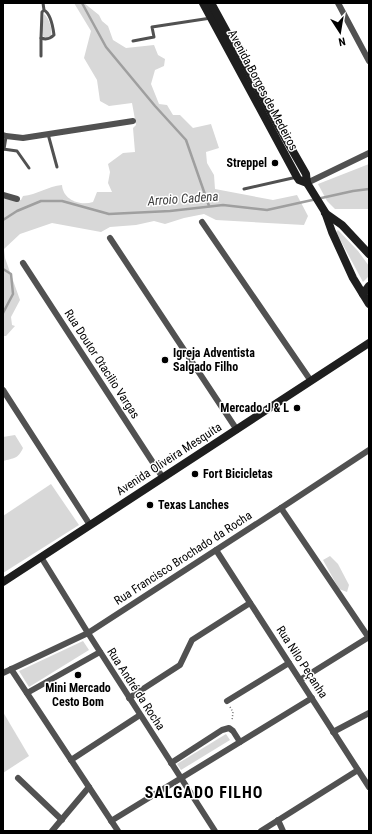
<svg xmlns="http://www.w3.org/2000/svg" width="372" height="834" viewBox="0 0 372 834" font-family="'Roboto Condensed',sans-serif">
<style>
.green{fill:#d8d8d8}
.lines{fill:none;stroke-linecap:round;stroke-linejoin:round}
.stream{stroke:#9f9f9f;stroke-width:2.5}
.path{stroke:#737373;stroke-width:1.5;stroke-dasharray:1 2;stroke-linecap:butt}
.lane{stroke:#515151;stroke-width:3}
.street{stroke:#515151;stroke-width:6}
.secondary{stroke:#1e1e1e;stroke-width:8}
.poi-dot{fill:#000;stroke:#fff;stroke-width:1.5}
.labels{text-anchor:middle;stroke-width:3;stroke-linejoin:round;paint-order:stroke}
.street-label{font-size:12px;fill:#000;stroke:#fff}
.poi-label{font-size:12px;font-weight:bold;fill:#000;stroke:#fff;text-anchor:start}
.water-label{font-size:13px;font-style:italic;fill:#404040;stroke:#fff}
.district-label{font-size:16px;font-weight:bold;letter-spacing:1px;fill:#000;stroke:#fff}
</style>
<rect width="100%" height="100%" fill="#fff"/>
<g class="green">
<path d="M74,3h10l15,12 3,6 6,5 5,14 13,8 28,-3 4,10 7,4 -1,7 -9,4 -4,14 8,20 8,1 6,10h7l13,13 18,-4 8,24 -13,4 1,11 7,12 1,14 58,11 24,-5 11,21 -4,9 -88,-5 -12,-6 -20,4 -19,6 -11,-3 -18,4 -26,2 -9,5 -49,-9 -32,11 -16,15 1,9 15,42 -9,17 1,8 3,1 -9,10h-3v-137l18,1 2,-4c14,-1 25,-10 39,-11 1,15 18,21 31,17l4,-10h15l-4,-9 2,-11 -2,-8 15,-11 12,-1 -2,-24 3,-3 -4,-22 -23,3 -9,-5 -3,-21 -13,-22 7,-27z"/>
<path d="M44,14c5,4 9,16 7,22l-5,2 -3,-2 -1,-6z"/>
<polygon points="369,164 369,209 335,209 327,201 318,184"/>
<polygon points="338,230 358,251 369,266 369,276 363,282 336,232"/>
<path d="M15,435l8,13c-5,11 -9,10 -20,13v-24z"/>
<polygon points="51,484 79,525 3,573 3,516"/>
<polygon points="330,556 338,564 349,585 347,592 339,589 323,560"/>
<polygon points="83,641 89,650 29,687 19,671"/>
<polygon points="3,712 29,756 3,773"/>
<polygon points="226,734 230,740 181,770 177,764"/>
</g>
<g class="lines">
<g class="stream">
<polyline points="82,3 106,47 155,106 186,140 209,206"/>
<polyline points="3,220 17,211 41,201 62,201 109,214 170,211 223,205 267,210 353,191 369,189"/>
<polyline points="3,269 11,274 13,294 3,313"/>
</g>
<polyline class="path" points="230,707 233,712 232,721"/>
<g class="lane">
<path d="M43,3l1,7 -2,2 -1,26c5,2 9,1 13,-3 -1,-8 -3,-21 -10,-25"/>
<polyline points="133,41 154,37 152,27 211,18"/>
<polyline points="41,56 41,38"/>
<polyline points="48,134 57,167"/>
<polyline points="3,149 17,151 29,168"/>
<polyline points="4,149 6,137"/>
<polyline points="244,189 297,177"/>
</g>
<g class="street">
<polyline points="338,3 369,61"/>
<polyline points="3,135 6,136 23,138 133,121"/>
<polyline points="307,183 369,153"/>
<polyline points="3,195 17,199"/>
<polyline points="202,222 311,381"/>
<polyline points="110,238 237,430"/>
<polyline points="23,263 163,478"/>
<polyline points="3,390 90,525"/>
<polyline points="281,508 369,638"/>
<polyline points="216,550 369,787"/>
<polyline points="41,557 88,633 215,831"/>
<polyline points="11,669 118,831"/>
<polyline points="3,673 88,633 281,508 369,450"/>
<polyline points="300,680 369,637"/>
<polyline points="27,693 100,652"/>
<polyline points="129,698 180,665 192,640 250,603"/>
<polyline points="227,701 289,663"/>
<polyline points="333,732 369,713"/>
<polyline points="71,760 140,715"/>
<polyline points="171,763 222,730 229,728 233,731 240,742"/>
<polyline points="18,778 62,820"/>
<polyline points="278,820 283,831"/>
<polyline points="111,821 312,698"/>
<polyline points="52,831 89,787"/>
<polyline points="261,831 358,770"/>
</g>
<g class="secondary">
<polyline points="203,3 297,177 299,180 307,183"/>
<polyline points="211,3 275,120 306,174 307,183 325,212 332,232 353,278 369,304"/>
<polyline points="325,213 342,225 369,254"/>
<polyline points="363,294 369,286"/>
<polyline points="3,582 369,343"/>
</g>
</g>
<g class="poi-dot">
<circle cx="275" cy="163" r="4"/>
<circle cx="165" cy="360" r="4"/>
<circle cx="297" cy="408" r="4"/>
<circle cx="195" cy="474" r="4"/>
<circle cx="150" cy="505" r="4"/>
<circle cx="78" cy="675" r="4"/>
</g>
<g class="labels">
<g class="street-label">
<text transform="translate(263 90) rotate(62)" y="4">Avenida Borges de Medeiros</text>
<text transform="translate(102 364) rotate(57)" y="4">Rua Doutor Otacilio Vargas</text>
<text transform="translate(169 459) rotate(-33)" y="4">Avenida Oliveira Mesquita</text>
<text transform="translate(183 558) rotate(-33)" y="4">Rua Francisco Brochado da Rocha</text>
<text transform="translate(302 662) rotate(57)" y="4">Rua Nilo Peçanha</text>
<text transform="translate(136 689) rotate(57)" y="4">Rua André da Rocha</text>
</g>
<g class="poi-label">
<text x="267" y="167" text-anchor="end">Streppel</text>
<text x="173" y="357">Igreja Adventista<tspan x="173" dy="14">Salgado Filho</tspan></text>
<text x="289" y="412" text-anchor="end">Mercado J &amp; L</text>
<text x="203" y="478">Fort Bicicletas</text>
<text x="158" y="509">Texas Lanches</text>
<text x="78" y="692" text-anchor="middle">Mini Mercado<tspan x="78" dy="14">Cesto Bom</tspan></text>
</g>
<g class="water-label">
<text transform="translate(183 198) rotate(-4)" y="5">Arroio Cadena</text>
</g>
<g class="district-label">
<text x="204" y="798">SALGADO FILHO</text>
</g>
</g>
<rect width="372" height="834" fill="none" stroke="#000000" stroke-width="8"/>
<g transform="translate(340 32) rotate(168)" stroke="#ffffff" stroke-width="3" paint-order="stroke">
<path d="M0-3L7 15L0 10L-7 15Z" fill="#000000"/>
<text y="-6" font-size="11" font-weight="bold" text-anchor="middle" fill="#000000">N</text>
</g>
</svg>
